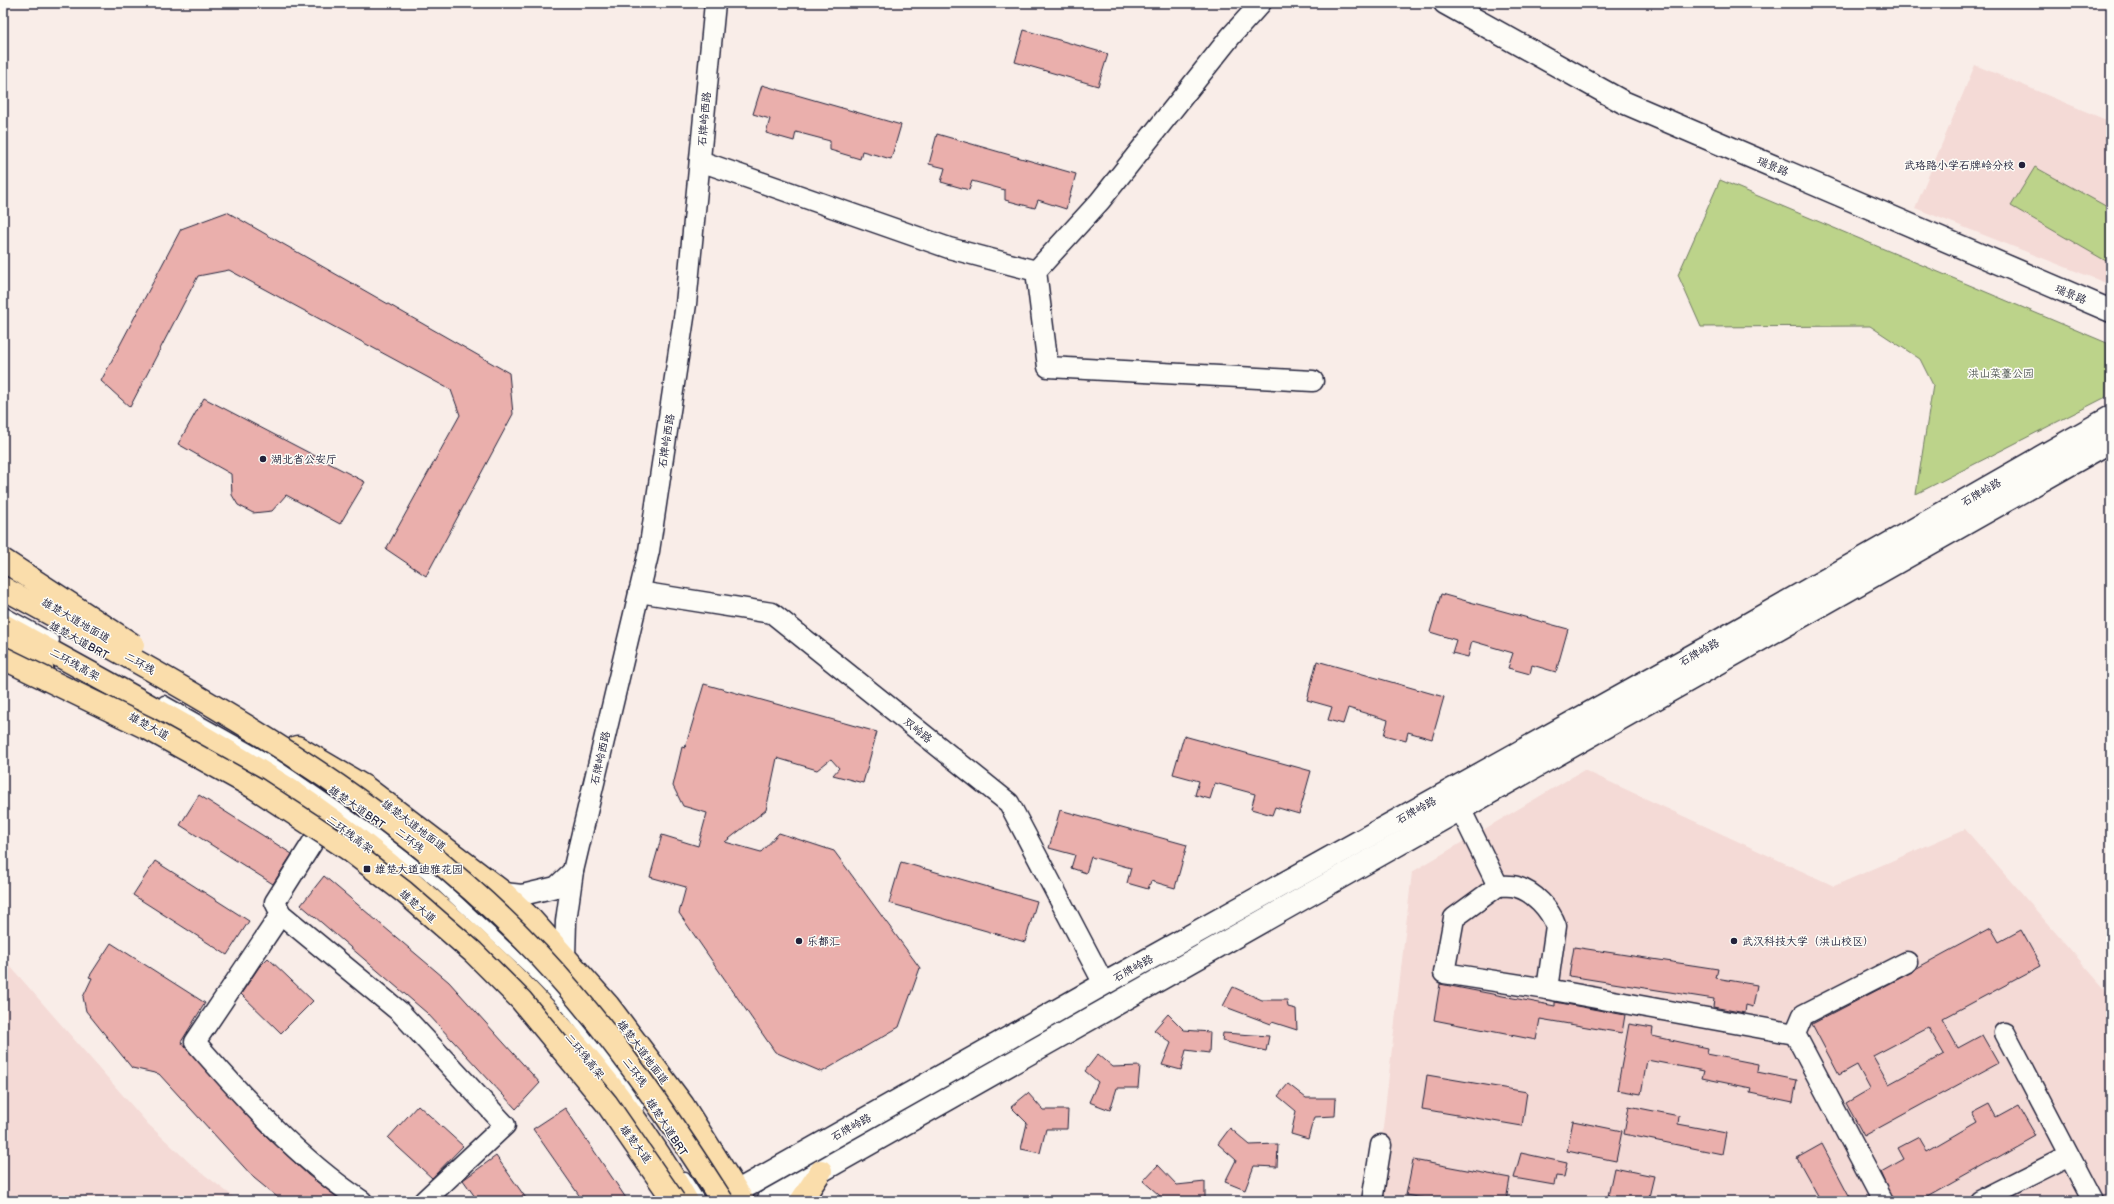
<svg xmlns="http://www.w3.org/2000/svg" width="2114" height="1204" viewBox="0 0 2114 1204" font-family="'Balsamiq Sans','LXGW WenKai TC',sans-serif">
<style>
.built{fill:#f4dad6}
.green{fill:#bcd38a;stroke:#6f7a62}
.building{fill:#eaafac;stroke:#22223b;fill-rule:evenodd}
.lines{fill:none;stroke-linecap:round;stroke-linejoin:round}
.service-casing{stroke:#22223b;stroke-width:13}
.minor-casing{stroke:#22223b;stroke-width:23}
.tertiary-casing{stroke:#22223b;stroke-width:25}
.secondary-casing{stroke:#22223b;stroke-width:25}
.primary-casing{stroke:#22223b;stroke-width:25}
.trunk-casing{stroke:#22223b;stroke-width:25}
.service{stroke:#fdfcf7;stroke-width:10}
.minor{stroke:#fdfcf7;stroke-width:20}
.tertiary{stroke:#fdfcf7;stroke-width:22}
.secondary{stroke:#fdfcf7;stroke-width:22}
.primary{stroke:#faddab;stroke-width:22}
.trunk{stroke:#faddab;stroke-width:22}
.trunk-bridge-casing{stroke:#22223b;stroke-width:25;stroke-linecap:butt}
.trunk-bridge{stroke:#faddab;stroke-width:22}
.poi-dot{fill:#22223b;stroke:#fdfcf7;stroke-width:1.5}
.labels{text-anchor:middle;stroke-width:3;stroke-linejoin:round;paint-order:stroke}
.street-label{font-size:11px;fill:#22223b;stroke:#fdfcf7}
.poi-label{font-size:11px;fill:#22223b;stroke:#fdfcf7;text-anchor:start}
.park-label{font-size:11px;fill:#505753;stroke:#fdfcf7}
</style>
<rect width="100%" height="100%" fill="#f9ede8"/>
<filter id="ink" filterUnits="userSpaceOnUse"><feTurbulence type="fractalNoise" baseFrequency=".025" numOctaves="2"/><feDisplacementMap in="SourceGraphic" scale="8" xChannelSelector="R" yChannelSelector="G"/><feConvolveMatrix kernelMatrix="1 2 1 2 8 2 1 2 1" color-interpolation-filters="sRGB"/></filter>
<g filter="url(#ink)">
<g class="built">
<polygon points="1975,65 2111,122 2111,285 1915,208"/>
<polygon points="1584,770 1834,886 1965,829 2111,996 2111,1201 1372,1201 1381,1145 1412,872"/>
<polygon points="3,958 148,1124 193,1166 239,1201 3,1201"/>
</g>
<g class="green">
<polygon points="2035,167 2111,209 2111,250 2106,261 2011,206"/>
<polygon points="1720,180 2107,343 2106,397 1916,494 1933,385 1920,359 1870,326 1701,327 1678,275"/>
</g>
<g class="building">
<polygon points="1024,30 1108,54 1098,86 1015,62"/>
<polygon points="762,85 901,125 891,159 862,151 860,159 830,150 830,141 796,132 794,141 766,133 770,119 753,114"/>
<polygon points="937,134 1076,174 1066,209 1038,200 1035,208 1005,200 1005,190 972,181 969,190 941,182 945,168 929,164"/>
<polygon points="227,212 509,373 513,414 426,576 386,549 460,415 451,390 229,270 198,276 130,407 101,381 181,229"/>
<polygon points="204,398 365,482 340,524 286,495 272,511 253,513 238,505 232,495 231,474 178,444"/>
<polygon points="1441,594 1568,629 1556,672 1532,665 1530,674 1508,668 1513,653 1472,641 1468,657 1452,653 1456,640 1430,632"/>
<polygon points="1317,661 1444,697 1432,739 1408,732 1406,741 1384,735 1388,720 1348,708 1343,724 1328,720 1332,707 1307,700"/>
<polygon points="704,684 877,732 863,783 833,775 839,768 831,759 817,770 777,758 766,810 725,842 761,852 779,833 834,851 920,968 899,1027 822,1072 775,1052 679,913 686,887 650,877 662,835 698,846 707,813 683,806 673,786 682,747 685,748"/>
<polygon points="1184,736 1311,771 1299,814 1275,807 1272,815 1251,809 1255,794 1215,783 1210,799 1195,795 1199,781 1173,774"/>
<polygon points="199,795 292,854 273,884 180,825"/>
<polygon points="1060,810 1187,845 1175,888 1151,881 1148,889 1127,883 1131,868 1091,857 1086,873 1071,868 1075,855 1049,848"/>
<polygon points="155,861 249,921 227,955 133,895"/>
<polygon points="901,862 1037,901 1025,942 889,903"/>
<polygon points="324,876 449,982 540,1083 516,1109 427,1013 301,905"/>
<path d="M1991,928l8,14 22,-12 20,36 -99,53 16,29 24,-13 16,28 -134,73 -18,-33 24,-14 -13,-24 -18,10 -27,-51 100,-52 5,-4zM1928,1027l16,27 -55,30 -16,-28z"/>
<polygon points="111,943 205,1003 181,1042 265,1135 308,1175 342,1201 282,1201 254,1178 159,1074 132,1068 86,1011 83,997 92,978 89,977"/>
<polygon points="1574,947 1718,969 1716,978 1757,985 1753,1007 1746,1005 1745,1013 1713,1007 1714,999 1569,976"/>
<polygon points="268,958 313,1001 281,1033 241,994 259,967"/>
<polygon points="1440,984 1555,1006 1555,1002 1625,1015 1622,1033 1540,1019 1536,1040 1434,1020"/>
<polygon points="1233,987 1262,1000 1287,1000 1288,1007 1296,1009 1297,1030 1272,1022 1271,1024 1223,1006"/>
<polygon points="1168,1014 1184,1030 1210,1032 1209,1053 1186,1050 1181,1070 1162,1065 1171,1043 1154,1030"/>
<polygon points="1629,1024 1653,1028 1652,1036 1708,1048 1707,1054 1758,1064 1757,1072 1797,1080 1793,1102 1750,1093 1751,1088 1702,1078 1704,1071 1647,1060 1641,1094 1617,1090"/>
<polygon points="1223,1033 1269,1036 1266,1051 1222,1041"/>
<polygon points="1098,1054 1113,1067 1140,1066 1138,1088 1117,1088 1110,1110 1089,1102 1098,1082 1085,1071"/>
<polygon points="1427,1075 1527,1092 1522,1126 1422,1109"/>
<polygon points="1288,1084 1306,1098 1336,1098 1335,1116 1314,1117 1308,1139 1291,1134 1296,1111 1278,1096"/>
<polygon points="1028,1093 1043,1110 1068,1110 1067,1129 1046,1129 1040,1153 1021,1149 1027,1123 1011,1107"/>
<polygon points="1989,1104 1996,1117 2018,1105 2036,1136 1920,1201 1894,1201 1881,1172 1904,1159 1898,1148 1919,1137 1927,1151 1977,1122 1972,1113"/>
<polygon points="418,1105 463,1146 432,1178 388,1138"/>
<polygon points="1629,1106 1679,1116 1678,1124 1726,1133 1722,1154 1624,1134"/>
<polygon points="565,1108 628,1201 583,1201 533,1129"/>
<polygon points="1573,1121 1622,1131 1616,1161 1567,1151"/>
<polygon points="1230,1128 1250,1145 1278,1144 1277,1167 1254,1166 1245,1190 1225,1182 1236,1160 1218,1144"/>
<polygon points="1822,1144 1852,1201 1821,1201 1797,1158"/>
<polygon points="1521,1153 1567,1163 1564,1177 1556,1176 1554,1185 1514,1178"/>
<polygon points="496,1156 528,1201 478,1201 463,1180"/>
<polygon points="1413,1160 1510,1178 1506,1201 1438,1201 1406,1195"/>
<polygon points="1158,1165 1177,1185 1205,1182 1205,1201 1166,1201 1143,1181"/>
<polygon points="1614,1168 1654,1176 1648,1201 1634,1201 1608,1196"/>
</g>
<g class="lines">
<defs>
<g id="service">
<polyline points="3,612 54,640"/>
<polyline points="164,701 267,759 373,832 439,884 532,971 563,1003 609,1061 639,1107"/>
<polyline points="685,1178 700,1201"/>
</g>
<g id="minor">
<polyline points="700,161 949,248 1036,271 1048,367 1313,381"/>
<polyline points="1036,271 1100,201 1231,36 1261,3"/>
<polyline points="639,592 772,613 1009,803 1104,984"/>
<path d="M1453,794l45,92c6,0 13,-1 19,1 17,5 33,22 39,39l-9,63"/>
<polyline points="321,829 275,902 281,914 400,1012 505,1125 424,1201"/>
<polyline points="573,871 649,551 686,304 715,3"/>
<polyline points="1498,886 1454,918 1444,973 1547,989 1795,1034"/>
<polyline points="504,893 522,895 556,887 573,871 566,921 565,957"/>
<path d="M281,914l-86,128c51,58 102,116 167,159"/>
<polyline points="2005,1033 2093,1201"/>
<polyline points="1372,1201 1381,1145"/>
<polyline points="1883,1201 1795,1034 1803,1015 1907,962"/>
<polyline points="1980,1201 2069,1156"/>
</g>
<polyline id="tertiary" points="1445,3 1623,102 2111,311"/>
<g id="secondary">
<polyline points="720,1201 1104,984 1724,638 2111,417"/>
<polyline points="768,1201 2111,441"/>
</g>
<g id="primary">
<polyline points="3,645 42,667"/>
<polyline points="297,747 365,787 504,893 532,920 608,1005 683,1105 743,1201"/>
<polyline points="801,1201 821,1171"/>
</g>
<path id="trunk" d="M3,625c95,52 190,103 281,161 51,33 98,71 144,111 101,87 194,187 259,304"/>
</defs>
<use href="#service" class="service-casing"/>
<use href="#minor" class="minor-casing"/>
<use href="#tertiary" class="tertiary-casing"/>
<use href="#secondary" class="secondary-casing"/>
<use href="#primary" class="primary-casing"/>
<use href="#trunk" class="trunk-casing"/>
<use href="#service" class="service"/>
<use href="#minor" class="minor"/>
<use href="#tertiary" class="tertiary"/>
<use href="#secondary" class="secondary"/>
<use href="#primary" class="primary"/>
<use href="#trunk" class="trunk"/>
<defs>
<g id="trunk-bridge">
<polyline points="3,560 133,645"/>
<path d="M3,588c189,103 385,208 535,366 71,76 129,160 184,247"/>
<polyline points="3,658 147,728 255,788 348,849 404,892 473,952 521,1000 607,1104 674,1201"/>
</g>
</defs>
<use href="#trunk-bridge" class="trunk-bridge-casing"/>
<use href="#trunk-bridge" class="trunk-bridge"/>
</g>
</g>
<g class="poi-dot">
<circle cx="2022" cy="165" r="4"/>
<circle cx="263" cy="459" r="4"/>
<rect x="363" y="865" width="8" height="8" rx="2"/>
<circle cx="799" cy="941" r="4"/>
<circle cx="1734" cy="941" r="4"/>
</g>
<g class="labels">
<g class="street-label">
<text transform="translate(704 119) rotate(-85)" y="4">石牌岭西路</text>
<text transform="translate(1773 166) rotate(23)" y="4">瑞景路</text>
<text transform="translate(2071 294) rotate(23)" y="4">瑞景路</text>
<text transform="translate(666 441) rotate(-81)" y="4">石牌岭西路</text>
<text transform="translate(1981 492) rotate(-30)" y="4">石牌岭路</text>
<text transform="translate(76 620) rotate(30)" y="4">雄楚大道地面道</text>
<text transform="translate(79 640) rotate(29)" y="4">雄楚大道BRT</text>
<text transform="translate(1699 652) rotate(-29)" y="4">石牌岭路</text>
<text transform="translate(140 663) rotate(29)" y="4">二环线</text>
<text transform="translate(75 664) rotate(29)" y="4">二环线高架</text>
<text transform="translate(149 726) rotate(29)" y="4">雄楚大道</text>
<text transform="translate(918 730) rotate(39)" y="4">双岭路</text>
<text transform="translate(600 758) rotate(-77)" y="4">石牌岭西路</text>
<text transform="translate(357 807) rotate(35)" y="4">雄楚大道BRT</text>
<text transform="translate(1416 810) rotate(-29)" y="4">石牌岭路</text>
<text transform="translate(414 825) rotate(37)" y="4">雄楚大道地面道</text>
<text transform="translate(350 834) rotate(37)" y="4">二环线高架</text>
<text transform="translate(410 840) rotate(38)" y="4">二环线</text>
<text transform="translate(418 906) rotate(41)" y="4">雄楚大道</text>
<text transform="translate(1133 968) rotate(-29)" y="4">石牌岭路</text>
<text transform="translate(643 1052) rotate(53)" y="4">雄楚大道地面道</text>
<text transform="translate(585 1056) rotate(51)" y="4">二环线高架</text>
<text transform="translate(635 1072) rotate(53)" y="4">二环线</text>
<text transform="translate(667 1127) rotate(57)" y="4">雄楚大道BRT</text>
<text transform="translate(851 1127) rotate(-29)" y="4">石牌岭路</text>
<text transform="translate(636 1144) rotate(53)" y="4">雄楚大道</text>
</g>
<g class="poi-label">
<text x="2014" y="169" text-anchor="end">武珞路小学石牌岭分校</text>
<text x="271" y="463">湖北省公安厅</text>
<text x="375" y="873">雄楚大道迪雅花园</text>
<text x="807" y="945">乐都汇</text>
<text x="1742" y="945">武汉科技大学（洪山校区）</text>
</g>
<g class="park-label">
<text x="2001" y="377">洪山菜薹公园</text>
</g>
</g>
<rect width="2114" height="1204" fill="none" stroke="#fdfcf7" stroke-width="16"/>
<rect x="8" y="8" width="2098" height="1188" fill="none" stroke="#22223b" stroke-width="1.5" filter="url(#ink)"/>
</svg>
